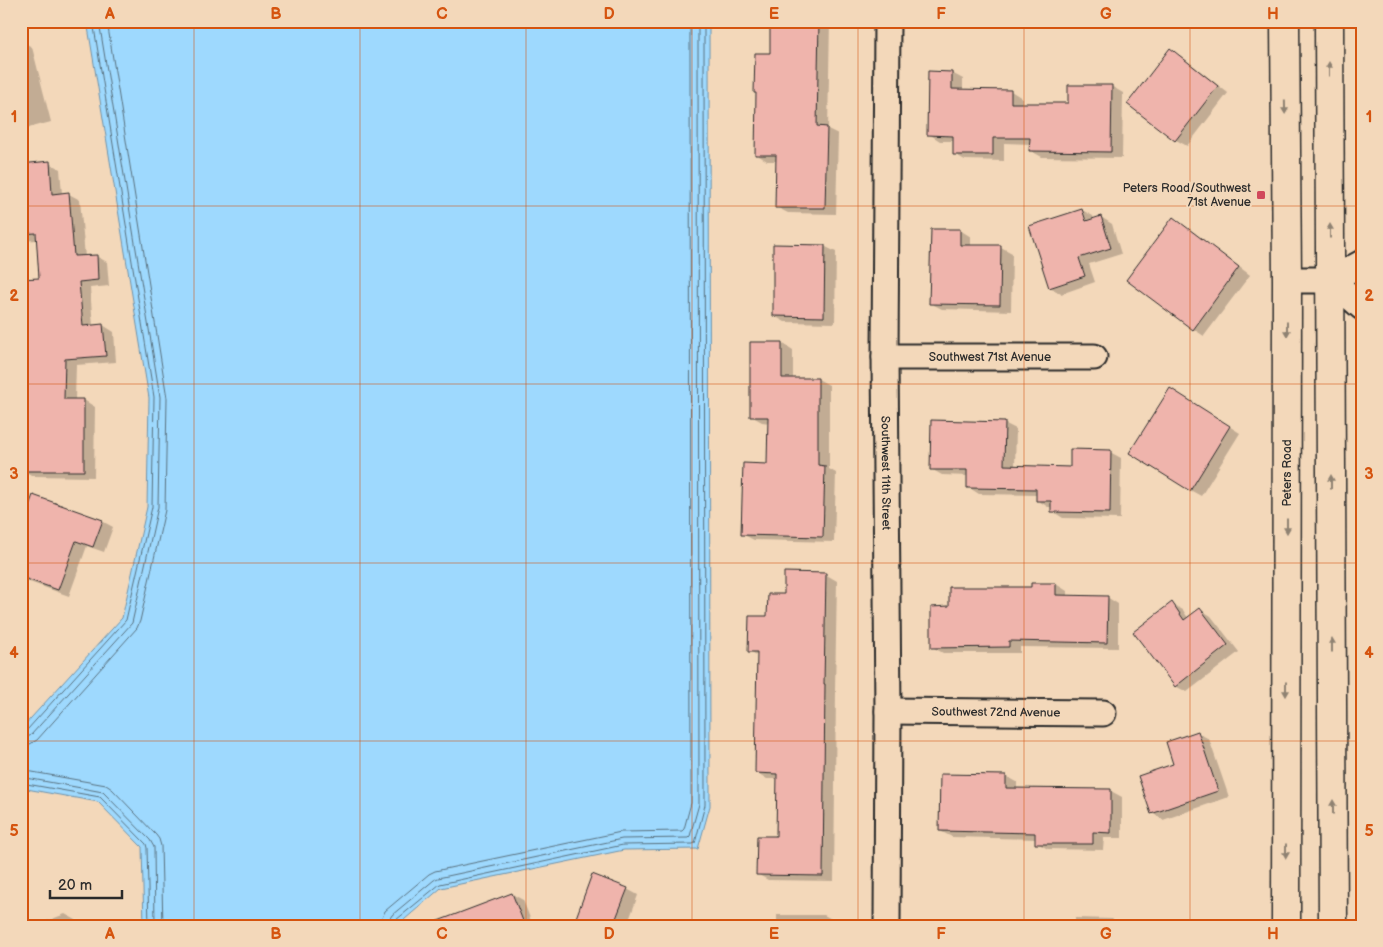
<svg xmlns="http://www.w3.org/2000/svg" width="1383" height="947" viewBox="0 0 1383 947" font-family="'Balsamiq Sans',sans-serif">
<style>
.water{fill:#9ed9fe;stroke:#7093aa}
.shadow{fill:#0003}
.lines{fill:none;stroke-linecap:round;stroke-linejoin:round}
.shore{stroke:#59717f;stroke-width:1}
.building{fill:#efb4ac;stroke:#2b2b2b}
.minor-casing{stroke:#2b2b2b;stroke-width:29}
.secondary-casing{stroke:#2b2b2b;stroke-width:31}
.minor{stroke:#f3d8ba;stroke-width:25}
.secondary{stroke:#f3d8ba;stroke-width:28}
.oneway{fill:#8f8272}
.grid{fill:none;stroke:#d5540f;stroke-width:1;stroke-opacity:0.55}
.poi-dot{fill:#d1495b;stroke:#f3d8ba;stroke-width:2}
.labels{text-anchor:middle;stroke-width:4;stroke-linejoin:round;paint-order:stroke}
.poi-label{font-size:12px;fill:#2b2b2b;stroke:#f3d8ba;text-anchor:end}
.street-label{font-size:12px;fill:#2b2b2b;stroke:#f3d8ba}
.neatline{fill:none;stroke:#d5540f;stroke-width:2}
.grid-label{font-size:16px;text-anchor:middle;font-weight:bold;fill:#d5540f}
</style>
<rect width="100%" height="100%" fill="#f3d8ba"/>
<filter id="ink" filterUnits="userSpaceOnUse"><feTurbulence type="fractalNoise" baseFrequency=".02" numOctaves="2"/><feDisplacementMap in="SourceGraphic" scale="10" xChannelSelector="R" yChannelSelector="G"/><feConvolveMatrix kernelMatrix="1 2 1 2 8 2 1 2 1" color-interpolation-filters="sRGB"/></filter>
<g filter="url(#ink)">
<polygon class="water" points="87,21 709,21 710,806 698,849 624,850 441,888 397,926 144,926 142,847 98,802 21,788 21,729 122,618 147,507 149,398"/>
<g class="shadow">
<polygon points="771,21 830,21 828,129 838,134 836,214 788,213 776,207 777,161 767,161 756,154 771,55"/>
<polygon points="21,41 32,47 51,122 21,130"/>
<polygon points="1170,50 1181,56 1228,93 1187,146 1176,140"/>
<polygon points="952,73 963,79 963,90 1011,91 1022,98 1022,104 1069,105 1111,86 1123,93 1122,158 1042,157 1031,151 1031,144 1004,143 1004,161 965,160 954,154 954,141 940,141 929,134"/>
<polygon points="49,163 60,169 62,194 69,194 80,200 85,257 96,256 107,262 109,286 90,288 93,326 103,325 114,332 116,362 76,365 75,400 84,400 95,407 94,477 33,476 22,470 25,326 40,279 37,240 21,241 21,165"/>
<polygon points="1082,210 1093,216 1094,219 1101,217 1112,224 1121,254 1089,264 1095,282 1061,294 1050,287"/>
<polygon points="1173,219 1184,225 1250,275 1204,336 1193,329"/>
<polygon points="960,230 971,237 971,246 1001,247 1012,253 1011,311 942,309 930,303"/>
<polygon points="824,246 836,252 835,323 785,322 774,316"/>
<polygon points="782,343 793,350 793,379 818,379 829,385 829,469 836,473 834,542 754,540 742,534 768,465 769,423 762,422 751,416"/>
<polygon points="1181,396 1240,433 1201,496 1190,490"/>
<polygon points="1004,423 1016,429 1015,467 1071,468 1110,452 1121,458 1120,519 1063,518 1052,511 1052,507 1048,507 1037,500 1037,495 979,494 968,487 968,476 942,475 931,469"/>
<polygon points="102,521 113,527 104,552 87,546 69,596 21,579 21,531"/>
<polygon points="825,574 837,581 835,691 836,691 834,881 768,880 757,874 777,838 778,779 767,779 756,772 758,656 750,651 768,618 785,596"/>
<polygon points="1056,584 1067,591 1067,596 1107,597 1118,604 1118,648 1020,647 1020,653 943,653 932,647 950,608 1033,588"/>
<polygon points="1172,604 1183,610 1188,618 1200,609 1211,616 1239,652 1187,692 1175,686"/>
<polygon points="1198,733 1209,739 1229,797 1163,820 1152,813 1175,764"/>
<polygon points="1006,776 1017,782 1017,790 1111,791 1122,797 1122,838 1104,838 1103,850 1048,849 1037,843 1037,839 952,837 940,831"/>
<polygon points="21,861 27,865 25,909 21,909"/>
<polygon points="627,889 638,895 627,926 574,926"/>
<polygon points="512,894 523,900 533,926 448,926"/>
<polygon points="65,914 76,920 78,926 34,926"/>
<polygon points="777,915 824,915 835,921 835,926 777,926"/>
<polygon points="1075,918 1112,919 1123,926 1075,926"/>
</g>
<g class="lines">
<g class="shore">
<polyline points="21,732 27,730 126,620 152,507 154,397 93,21"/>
<polyline points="21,738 26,738 31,735 132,623 158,507 160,397 99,21"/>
<polyline points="21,746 30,744 37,740 137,628 140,621 165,510 167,398 107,21"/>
<polyline points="21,770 106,785 112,789 156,835 159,839 161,846 163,926"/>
<polyline points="21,777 103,792 150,840 154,847 155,926"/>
<polyline points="21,783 100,797 146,844 147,848 149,926"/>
<polyline points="380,926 382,918 385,911 429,874 435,871 621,832 682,831 684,829 691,803 690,21"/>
<polyline points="388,926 389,920 392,915 434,880 438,878 622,839 688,838 690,836 699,804 698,21"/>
<polyline points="394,926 396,920 440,884 623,845 693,844 695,843 705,805 704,21"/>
</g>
</g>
<g class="building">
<polygon points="770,21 819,21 817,126 827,127 825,208 775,208 776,155 755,155 756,93 754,93 755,53 770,53"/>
<polygon points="1170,48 1218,86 1175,141 1127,104"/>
<polygon points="928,71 952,72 952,89 1011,90 1011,103 1068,103 1068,85 1112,85 1111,152 1029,151 1030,138 993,138 993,155 953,155 953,136 927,135"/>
<polygon points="50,161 52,194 69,192 74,256 97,255 98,280 79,282 83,326 103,324 106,356 65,359 64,399 84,399 84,471 21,471 21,325 24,325 21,279 39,278 36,233 21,234 21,164"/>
<polygon points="1082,209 1086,221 1101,216 1111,248 1079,258 1085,276 1049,288 1029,226"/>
<polygon points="1173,217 1239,267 1193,330 1126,280"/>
<polygon points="931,229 960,229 960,245 1001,245 1000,305 929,304"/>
<polygon points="773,244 825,245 824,317 773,316"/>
<polygon points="750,342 782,342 782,378 818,378 818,465 825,466 823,537 741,535 743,463 767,464 768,417 750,417"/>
<polygon points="1170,388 1230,426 1190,491 1129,453"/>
<polygon points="931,420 1005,422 1004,465 1070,467 1070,449 1111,450 1110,513 1051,512 1051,501 1036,501 1036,489 967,488 967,470 930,470"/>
<polygon points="33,495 103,520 93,547 76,541 58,590 21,577 21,527"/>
<polygon points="784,572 826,573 824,684 825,684 823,876 756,875 757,836 776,836 777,774 755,773 757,652 748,652 749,616 767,616 768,594 784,594"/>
<polygon points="1031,583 1056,583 1056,595 1108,596 1107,643 1009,641 1009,647 931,648 931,607 949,606 949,587 1031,587"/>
<polygon points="1172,602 1184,620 1200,608 1228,645 1175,687 1133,632"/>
<polygon points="1198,731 1218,791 1151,814 1138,776 1173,764 1166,742"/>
<polygon points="940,774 1006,775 1006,788 1111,789 1111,833 1093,832 1093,844 1035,844 1035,833 939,831"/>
<polygon points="592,874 628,888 613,926 573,926"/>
<polygon points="512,893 525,926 430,926 430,924"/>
</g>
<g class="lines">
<defs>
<g id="minor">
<path id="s1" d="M887,21l-2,336 3,354 -1,215"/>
<polyline points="1287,280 1331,280 1362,263"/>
<polyline points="1331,280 1362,307"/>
<path id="s2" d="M885,357h209"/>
<path id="s3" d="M888,711l215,2"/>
</g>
<g id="secondary">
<polyline points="1285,21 1287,280 1286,926"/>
<polyline points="1329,21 1333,926"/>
</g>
</defs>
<use href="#minor" class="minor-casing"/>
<use href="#secondary" class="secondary-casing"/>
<use href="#minor" class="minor"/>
<use href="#secondary" class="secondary"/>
</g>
<defs><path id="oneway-solid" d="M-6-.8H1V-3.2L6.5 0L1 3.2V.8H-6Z" transform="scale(1.25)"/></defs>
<g class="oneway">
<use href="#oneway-solid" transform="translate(1329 69) rotate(-90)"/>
<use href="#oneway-solid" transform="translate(1285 107) rotate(89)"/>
<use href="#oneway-solid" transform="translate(1330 231) rotate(-90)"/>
<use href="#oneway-solid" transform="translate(1287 329) rotate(90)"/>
<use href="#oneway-solid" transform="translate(1331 482) rotate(-90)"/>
<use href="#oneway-solid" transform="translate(1287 526) rotate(90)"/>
<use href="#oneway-solid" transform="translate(1332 645) rotate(-90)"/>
<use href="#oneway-solid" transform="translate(1286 689) rotate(90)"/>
<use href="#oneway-solid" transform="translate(1333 807) rotate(-90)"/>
<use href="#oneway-solid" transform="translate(1286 851) rotate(90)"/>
</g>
</g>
<path class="grid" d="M194,21v905M360,21v905M526,21v905M692,21v905M858,21v905M1024,21v905M1190,21v905M21,206h1341M21,384h1341M21,563h1341M21,741h1341"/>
<rect class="poi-dot" x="1256" y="190" width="10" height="10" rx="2.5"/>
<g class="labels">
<g class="poi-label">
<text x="1251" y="192">Peters Road/Southwest<tspan x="1251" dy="14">71st Avenue</tspan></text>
</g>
<g class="street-label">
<text dy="4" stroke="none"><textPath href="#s2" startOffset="105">Southwest 71st Avenue</textPath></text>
<text transform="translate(1287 473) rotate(-90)" y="4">Peters Road</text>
<text dy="4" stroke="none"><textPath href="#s1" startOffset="452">Southwest 11th Street</textPath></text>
<text dy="4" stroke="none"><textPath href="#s3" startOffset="108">Southwest 72nd Avenue</textPath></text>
</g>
</g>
<rect width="1383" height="947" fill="none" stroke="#f3d8ba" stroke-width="55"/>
<path d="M50 890v8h72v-8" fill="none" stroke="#2b2b2b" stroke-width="2.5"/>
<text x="58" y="890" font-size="15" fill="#2b2b2b" stroke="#f3d8ba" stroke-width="4" paint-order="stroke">20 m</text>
<rect x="28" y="28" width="1328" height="892" class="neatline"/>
<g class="grid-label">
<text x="110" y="19">A</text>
<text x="276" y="19">B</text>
<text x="442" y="19">C</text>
<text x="609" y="19">D</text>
<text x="774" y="19">E</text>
<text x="941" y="19">F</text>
<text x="1106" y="19">G</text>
<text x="1273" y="19">H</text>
<text x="14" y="122">1</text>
<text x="1369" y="122">1</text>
<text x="14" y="301">2</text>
<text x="1369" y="301">2</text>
<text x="14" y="479">3</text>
<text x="1369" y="479">3</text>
<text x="14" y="658">4</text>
<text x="1369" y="658">4</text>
<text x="14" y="836">5</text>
<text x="1369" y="836">5</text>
<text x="110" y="939">A</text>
<text x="276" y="939">B</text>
<text x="442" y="939">C</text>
<text x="609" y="939">D</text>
<text x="774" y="939">E</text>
<text x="941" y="939">F</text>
<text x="1106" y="939">G</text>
<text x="1273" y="939">H</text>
</g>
</svg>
